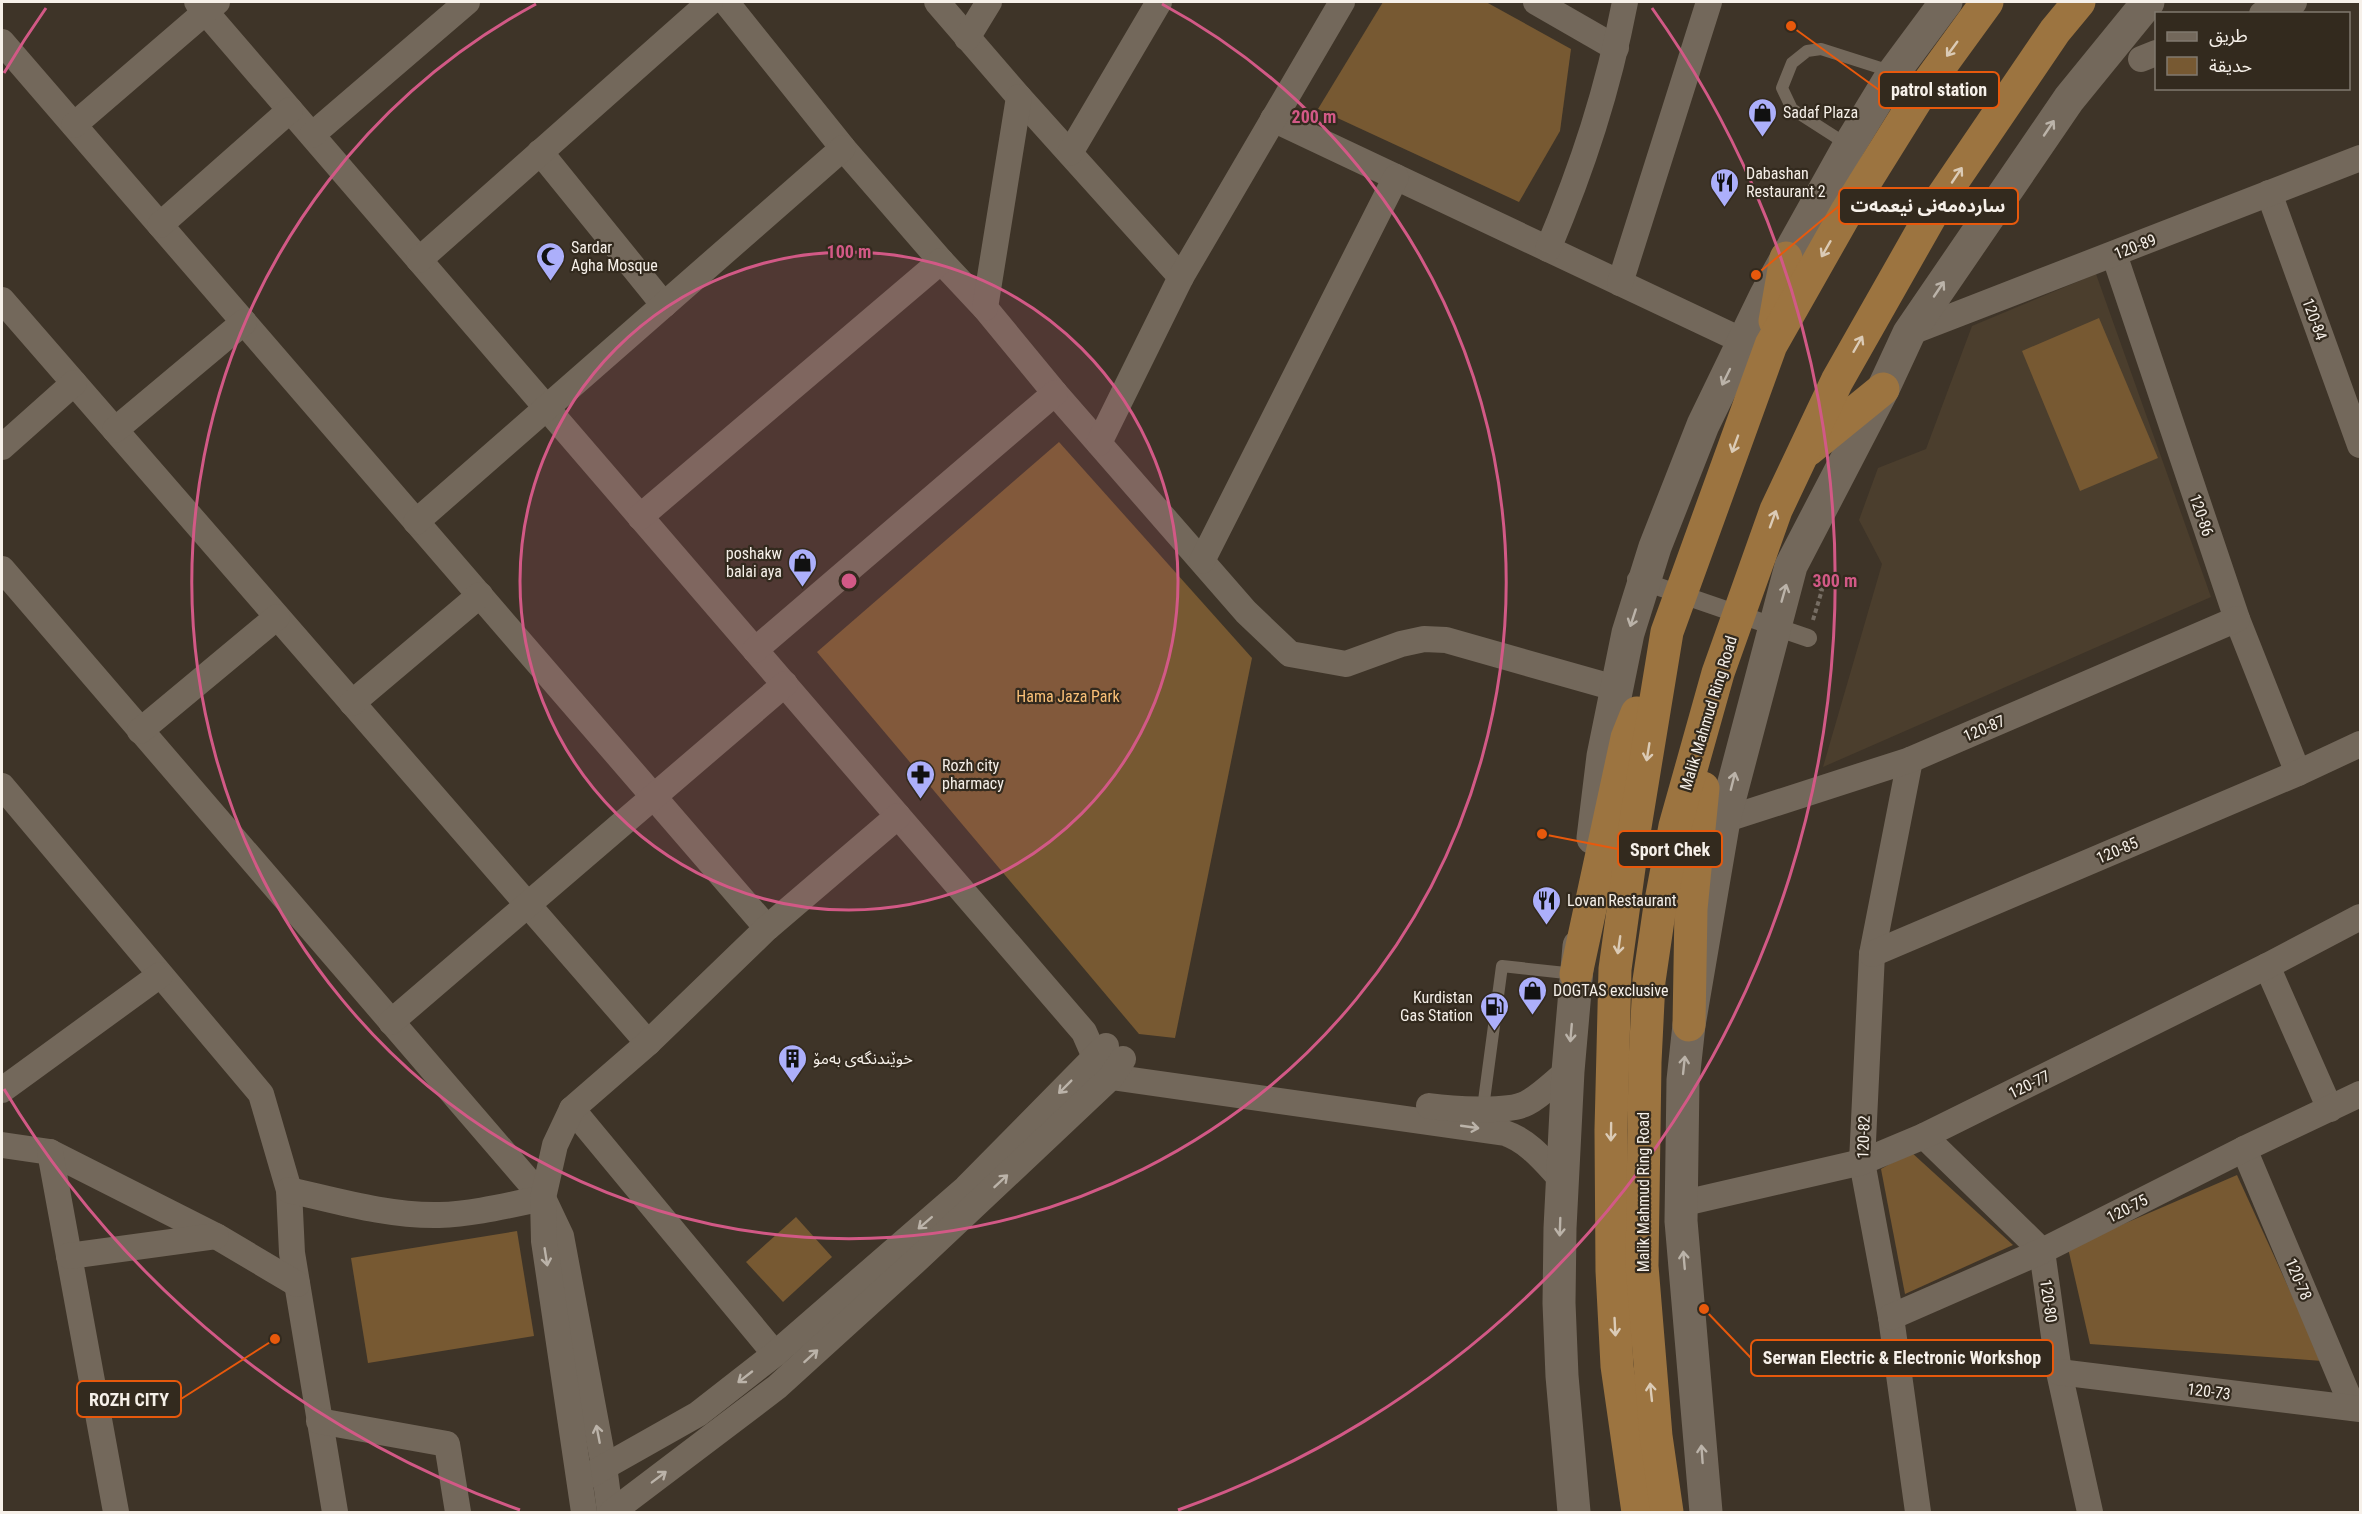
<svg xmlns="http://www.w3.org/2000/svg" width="2362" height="1514" viewBox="0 0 2362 1514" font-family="'Roboto Condensed','Noto Sans Arabic',sans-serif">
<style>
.built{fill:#4b3e2d}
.green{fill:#775932}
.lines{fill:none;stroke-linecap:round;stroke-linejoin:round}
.path{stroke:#766d63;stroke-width:4;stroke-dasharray:4.5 3;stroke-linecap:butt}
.service{stroke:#73685b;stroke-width:12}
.pedestrian{stroke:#73685b;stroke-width:18}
.minor{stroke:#73685b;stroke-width:26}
.secondary{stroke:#73685b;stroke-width:33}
.trunk{stroke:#9c7440;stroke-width:33}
.oneway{stroke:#dbcbb6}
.oneway2{stroke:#bbb3a9}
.ring{fill:none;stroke:#d25986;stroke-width:3}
.labels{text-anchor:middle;stroke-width:4.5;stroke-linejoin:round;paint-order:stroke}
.poi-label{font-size:16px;fill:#f6f0e9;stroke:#332a1e;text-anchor:start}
.street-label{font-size:16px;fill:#f6f0e9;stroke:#332a1e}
.park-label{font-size:16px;fill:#fac077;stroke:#332a1e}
.centre{fill:#d25986;stroke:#332a1e;stroke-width:3}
.ring-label{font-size:18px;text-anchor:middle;font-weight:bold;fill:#d25986;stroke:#332a1e;stroke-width:4.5;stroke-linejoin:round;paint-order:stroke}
.leader{fill:none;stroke:#e8590c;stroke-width:2}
.callout-dot{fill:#e8590c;stroke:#332a1e;stroke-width:2}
.callout{fill:#332a1e;stroke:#e8590c;stroke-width:2}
.callout-label{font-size:18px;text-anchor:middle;font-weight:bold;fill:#f6f0e9}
</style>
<rect width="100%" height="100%" fill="#3e3428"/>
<polygon class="built" points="2096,274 2211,597 1823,767 1882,564 1859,520 1878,468 1926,449 1972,326"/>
<g class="green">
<polygon points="1383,2 1486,2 1571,49 1560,131 1519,202 1318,109"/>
<polygon points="2099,318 2158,458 2080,491 2022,351"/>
<polygon points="1059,442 1252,658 1175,1038 1139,1034 817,652"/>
<polygon points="1911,1152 2013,1245 1905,1294 1881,1169"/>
<polygon points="2237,1175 2322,1361 2090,1344 2068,1248"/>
<polygon points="796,1217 832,1257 783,1302 746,1262"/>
<polygon points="517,1231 534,1336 368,1363 351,1258"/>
</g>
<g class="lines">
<polyline class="path" points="1813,620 1822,590 1814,584"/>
<g class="service">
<polyline points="1848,145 1792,109 1782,88 1792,63 1807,51 1821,49 1893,72"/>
<polyline points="1483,1108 1502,966 1575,974"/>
</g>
<polyline class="pedestrian" points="1636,579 1808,638"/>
<g class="minor">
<path d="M197,2l887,1030 11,25 16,20 394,56c24,8 40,29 57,47"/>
<polyline points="726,2 843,148 941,261 985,308 1055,393 1246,612 1290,654 1346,664 1401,644 1424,639 1446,640 1615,688"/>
<polyline points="937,2 1019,97 1181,277"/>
<polyline points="1536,2 1616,48"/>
<polyline points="2262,14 2294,2"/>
<polyline points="967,38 989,2"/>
<polyline points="2,42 767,928"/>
<polyline points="2141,59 2156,53"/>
<polyline points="1273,119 1743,341"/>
<polyline points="74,125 217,2"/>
<polyline points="312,135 467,2"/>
<polyline points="540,152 664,305"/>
<polyline points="1070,153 1159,2"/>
<polyline points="2269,193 2360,445"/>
<polyline points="160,225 290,110"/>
<path d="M1548,249c35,-83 60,-159 77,-247"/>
<polyline points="2114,254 2237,619 2298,773"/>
<polyline points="419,260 710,2"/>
<polyline points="1620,283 1709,2"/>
<polyline points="2,300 648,1043"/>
<polyline points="985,308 1019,97"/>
<polyline points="1909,333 2360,158"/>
<polyline points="115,430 244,322"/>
<polyline points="1099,443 1181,277 1342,2"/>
<polyline points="2,447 74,383"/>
<polyline points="640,517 941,261"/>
<polyline points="416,522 843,148"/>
<polyline points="1202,561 1396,177"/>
<polyline points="2,569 543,1198 561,1236 604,1466 610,1512"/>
<polyline points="755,650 1055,393"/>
<polyline points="352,703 480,595"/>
<polyline points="140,731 277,617"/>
<polyline points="1910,760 1872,954 1862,1162 1891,1317 1918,1512"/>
<polyline points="2,786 261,1094 289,1190 292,1253 335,1512"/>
<polyline points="1724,820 1910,760 2237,619"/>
<polyline points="1872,954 2298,773 2360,744"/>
<polyline points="2267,966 2330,1109"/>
<polyline points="391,1022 785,684"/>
<polyline points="2,1090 160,975"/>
<path d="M1429,1106c21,3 80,7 98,-3 15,-8 28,-22 41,-32"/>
<polyline points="572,1109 775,1354"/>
<polyline points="1924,1136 2042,1251 2059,1372 2090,1512"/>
<polyline points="2,1145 50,1152 216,1236 297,1284"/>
<polyline points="2244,1149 2353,1408"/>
<polyline points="50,1152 116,1512"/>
<path d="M289,1190c49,11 99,26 150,25 35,-1 70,-10 104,-17"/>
<polyline points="1680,1204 1862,1162 1924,1136 2267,966 2360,917"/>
<polyline points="69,1256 216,1236"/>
<polyline points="1891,1317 2042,1251 2244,1149 2360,1094"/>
<polyline points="2059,1372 2360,1409"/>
<polyline points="319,1421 447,1444 458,1512"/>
<polyline points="590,1475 698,1414 775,1354 966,1188 1106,1046"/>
<polyline points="584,1512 544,1241 543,1198 555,1145 572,1109 648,1043 767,928 898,816"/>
<polyline points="612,1512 777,1387 920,1257 1111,1077 1123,1059"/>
</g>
<g class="secondary">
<polyline points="1593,838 1603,756 1628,633 1655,547 1703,425 1766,295 1849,146 1894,72 1946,2"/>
<polyline points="1574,1512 1562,1376 1559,1303 1560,1228 1568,1071 1579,946"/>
<polyline points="1706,1512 1681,1221 1683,1080 1689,1025 1724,820 1791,566 1883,389 1909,333 2069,99 2148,2"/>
</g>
<g class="trunk">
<polyline points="1775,321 1786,258"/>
<polyline points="1808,450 1883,389"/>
<polyline points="1576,974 1627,738 1637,713"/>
<polyline points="1689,1025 1691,909 1703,788"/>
<polyline points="1638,1512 1617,1366 1612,1271 1611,1130 1615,969 1633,839 1667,632 1771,345 1847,211 1918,97 1987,2"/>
<polyline points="1667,1512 1656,1436 1642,1266 1645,1062 1649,981 1660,906 1675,826 1686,787 1718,673 1776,510 1837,381 1938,203 2055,31 2079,2"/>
</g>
</g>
<defs><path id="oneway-shaft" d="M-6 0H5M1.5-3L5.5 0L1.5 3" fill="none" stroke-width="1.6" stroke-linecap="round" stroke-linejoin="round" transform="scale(1.5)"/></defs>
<g class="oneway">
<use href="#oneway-shaft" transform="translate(1952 49) rotate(126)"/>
<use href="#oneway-shaft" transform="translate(1957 175) rotate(-56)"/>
<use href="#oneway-shaft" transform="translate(1826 249) rotate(120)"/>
<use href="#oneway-shaft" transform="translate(1858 344) rotate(-60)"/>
<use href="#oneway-shaft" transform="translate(1735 444) rotate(110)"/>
<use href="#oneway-shaft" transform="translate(1773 519) rotate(-70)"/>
<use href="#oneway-shaft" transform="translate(1648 752) rotate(99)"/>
<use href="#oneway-shaft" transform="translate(1619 945) rotate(98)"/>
<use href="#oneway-shaft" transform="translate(1611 1132) rotate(91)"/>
<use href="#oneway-shaft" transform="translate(1615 1327) rotate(87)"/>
<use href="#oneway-shaft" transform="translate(1651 1392) rotate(-96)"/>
</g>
<g class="oneway2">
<use href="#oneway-shaft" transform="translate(2049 128) rotate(-56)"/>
<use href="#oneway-shaft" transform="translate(1939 289) rotate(-56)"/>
<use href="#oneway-shaft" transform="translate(1726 377) rotate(116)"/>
<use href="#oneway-shaft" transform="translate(1784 593) rotate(-74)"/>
<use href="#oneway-shaft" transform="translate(1633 618) rotate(108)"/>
<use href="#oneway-shaft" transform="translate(1733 781) rotate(-76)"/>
<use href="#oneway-shaft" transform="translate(1571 1033) rotate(95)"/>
<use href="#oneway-shaft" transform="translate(1684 1065) rotate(-84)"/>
<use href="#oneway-shaft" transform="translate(1065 1087) rotate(135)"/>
<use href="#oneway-shaft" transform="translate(1470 1127) rotate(8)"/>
<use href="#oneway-shaft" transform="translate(1001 1181) rotate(-43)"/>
<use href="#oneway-shaft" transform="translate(925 1223) rotate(139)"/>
<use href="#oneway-shaft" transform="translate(1560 1227) rotate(92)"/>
<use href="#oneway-shaft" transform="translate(546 1257) rotate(81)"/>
<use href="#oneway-shaft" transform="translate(1684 1260) rotate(-95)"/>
<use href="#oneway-shaft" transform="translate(811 1356) rotate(-42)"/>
<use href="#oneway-shaft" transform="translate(745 1377) rotate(142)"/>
<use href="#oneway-shaft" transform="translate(598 1434) rotate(-101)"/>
<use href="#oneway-shaft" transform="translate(1702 1454) rotate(-94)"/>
<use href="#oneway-shaft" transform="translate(659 1477) rotate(-37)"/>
</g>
<circle cx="849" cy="581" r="329" fill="#d25986" fill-opacity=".12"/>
<g class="ring">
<circle cx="849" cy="581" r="329"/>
<path d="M1162 4A657 657 0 1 1 536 4"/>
<path d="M520 1510A986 986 0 0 1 4 1089M4 73A986 986 0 0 1 46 8M1652 8A986 986 0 0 1 1178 1510"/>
</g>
<defs>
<symbol id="shop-pin" viewBox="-11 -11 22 30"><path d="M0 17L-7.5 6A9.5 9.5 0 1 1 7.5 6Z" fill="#acaffb" stroke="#332a1e"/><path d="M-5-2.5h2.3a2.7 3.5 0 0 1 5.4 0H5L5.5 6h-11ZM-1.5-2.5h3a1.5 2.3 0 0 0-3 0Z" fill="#111"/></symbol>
<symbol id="restaurant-pin" viewBox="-11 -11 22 30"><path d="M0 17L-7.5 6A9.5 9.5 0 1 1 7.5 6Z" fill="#acaffb" stroke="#332a1e"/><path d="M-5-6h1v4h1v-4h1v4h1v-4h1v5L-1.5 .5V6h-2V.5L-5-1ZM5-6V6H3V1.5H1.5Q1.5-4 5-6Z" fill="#111"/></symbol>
<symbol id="mosque-pin" viewBox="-11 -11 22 30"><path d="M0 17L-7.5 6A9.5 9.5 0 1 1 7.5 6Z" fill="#acaffb" stroke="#332a1e"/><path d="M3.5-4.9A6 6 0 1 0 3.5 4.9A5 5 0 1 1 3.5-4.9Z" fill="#111"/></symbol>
<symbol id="pharmacy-pin" viewBox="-11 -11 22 30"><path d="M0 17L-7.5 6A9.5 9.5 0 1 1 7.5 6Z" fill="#acaffb" stroke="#332a1e"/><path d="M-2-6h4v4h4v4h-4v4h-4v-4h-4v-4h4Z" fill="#111"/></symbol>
<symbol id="fuel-pin" viewBox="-11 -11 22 30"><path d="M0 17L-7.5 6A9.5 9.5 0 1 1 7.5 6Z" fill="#acaffb" stroke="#332a1e"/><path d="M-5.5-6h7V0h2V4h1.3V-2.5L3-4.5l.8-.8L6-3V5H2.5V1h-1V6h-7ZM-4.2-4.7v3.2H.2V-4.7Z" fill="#111"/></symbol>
<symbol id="building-pin" viewBox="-11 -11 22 30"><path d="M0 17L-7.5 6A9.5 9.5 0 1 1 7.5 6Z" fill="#acaffb" stroke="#332a1e"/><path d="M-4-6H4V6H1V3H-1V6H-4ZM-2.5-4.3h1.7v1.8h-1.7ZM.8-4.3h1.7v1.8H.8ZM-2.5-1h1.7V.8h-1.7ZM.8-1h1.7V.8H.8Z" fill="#111"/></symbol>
</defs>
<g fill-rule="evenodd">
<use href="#shop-pin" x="1746" y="96" width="33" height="45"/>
<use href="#restaurant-pin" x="1708" y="166" width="33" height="45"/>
<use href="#mosque-pin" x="534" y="240" width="33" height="45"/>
<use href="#shop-pin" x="786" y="546" width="33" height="45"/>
<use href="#pharmacy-pin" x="904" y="758" width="33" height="45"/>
<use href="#restaurant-pin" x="1530" y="884" width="33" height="45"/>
<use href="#shop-pin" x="1516" y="974" width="33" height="45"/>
<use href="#fuel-pin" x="1478" y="990" width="33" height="45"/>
<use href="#building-pin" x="776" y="1042" width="33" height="45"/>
</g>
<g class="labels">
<g class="poi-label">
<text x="1783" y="118">Sadaf Plaza</text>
<text x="1746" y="179">Dabashan<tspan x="1746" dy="18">Restaurant 2</tspan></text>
<text x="571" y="253">Sardar<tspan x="571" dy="18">Agha Mosque</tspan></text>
<text x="782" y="559" text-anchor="end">poshakw<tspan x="782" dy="18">balai aya</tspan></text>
<text x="942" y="771">Rozh city<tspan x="942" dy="18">pharmacy</tspan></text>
<text x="1567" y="906">Lovan Restaurant</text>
<text x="1553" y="996">DOGTAS exclusive</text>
<text x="1473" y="1003" text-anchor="end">Kurdistan<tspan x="1473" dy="18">Gas Station</tspan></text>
<text x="813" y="1064">خوێندنگەی بەمۆ</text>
</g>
<g class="street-label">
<text transform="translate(2135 246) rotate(-21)" y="6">120-89</text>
<text transform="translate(2315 319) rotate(70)" y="6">120-84</text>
<text transform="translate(2202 515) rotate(71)" y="6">120-86</text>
<text transform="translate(1708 713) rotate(-73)" y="6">Malik Mahmud Ring Road</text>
<text transform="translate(1984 728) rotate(-23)" y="6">120-87</text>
<text transform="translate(2117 850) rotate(-23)" y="6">120-85</text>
<text transform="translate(2029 1084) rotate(-26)" y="6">120-77</text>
<text transform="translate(1863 1137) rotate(-88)" y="6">120-82</text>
<text transform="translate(1643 1192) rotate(-90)" y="6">Malik Mahmud Ring Road</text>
<text transform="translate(2127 1208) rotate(-27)" y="6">120-75</text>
<text transform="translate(2299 1279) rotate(67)" y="6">120-78</text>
<text transform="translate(2049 1301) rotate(82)" y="6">120-80</text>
<text transform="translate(2209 1391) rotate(7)" y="6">120-73</text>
</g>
<g class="park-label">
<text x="1068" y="702">Hama Jaza Park</text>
</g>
</g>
<circle cx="849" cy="581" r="9" class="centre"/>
<g class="ring-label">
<text x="1314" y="123">200 m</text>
<text x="849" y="258">100 m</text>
<text x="1835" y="587">300 m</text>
</g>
<path class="leader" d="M1791 26L1879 90M1756 275L1839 206M1542 834L1618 849M1704 1309L1751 1358M275 1339L181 1399"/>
<g class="callout-dot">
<circle cx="1791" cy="26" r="6"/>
<circle cx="1756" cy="275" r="6"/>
<circle cx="1542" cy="834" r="6"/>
<circle cx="1704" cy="1309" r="6"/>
<circle cx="275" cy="1339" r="6"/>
</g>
<g class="callout">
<rect x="1879" y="72" width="120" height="36" rx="6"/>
<rect x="1839" y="188" width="179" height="36" rx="6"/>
<rect x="1618" y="831" width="104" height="36" rx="6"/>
<rect x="1751" y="1340" width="302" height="36" rx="6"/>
<rect x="77" y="1381" width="104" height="36" rx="6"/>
</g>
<g class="callout-label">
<text x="1939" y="96">patrol station</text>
<text x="1928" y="212">ساردەمەنی نیعمەت</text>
<text x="1670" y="856">Sport Chek</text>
<text x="1902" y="1364">Serwan Electric &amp; Electronic Workshop</text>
<text x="129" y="1406">ROZH CITY</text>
</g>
<rect width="2362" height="1514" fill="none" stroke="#f6f0e9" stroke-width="6"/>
<rect x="2155" y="12" width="195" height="78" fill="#332a1e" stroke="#81796f" stroke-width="1.5"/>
<rect x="2167" y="32" width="30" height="9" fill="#73685b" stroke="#81796f" stroke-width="1.5"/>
<text x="2209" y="42" font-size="18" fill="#f6f0e9">طريق</text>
<rect x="2167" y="57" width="30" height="18" fill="#775932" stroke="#81796f" stroke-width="1.5"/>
<text x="2209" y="72" font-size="18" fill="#f6f0e9">حديقة</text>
</svg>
